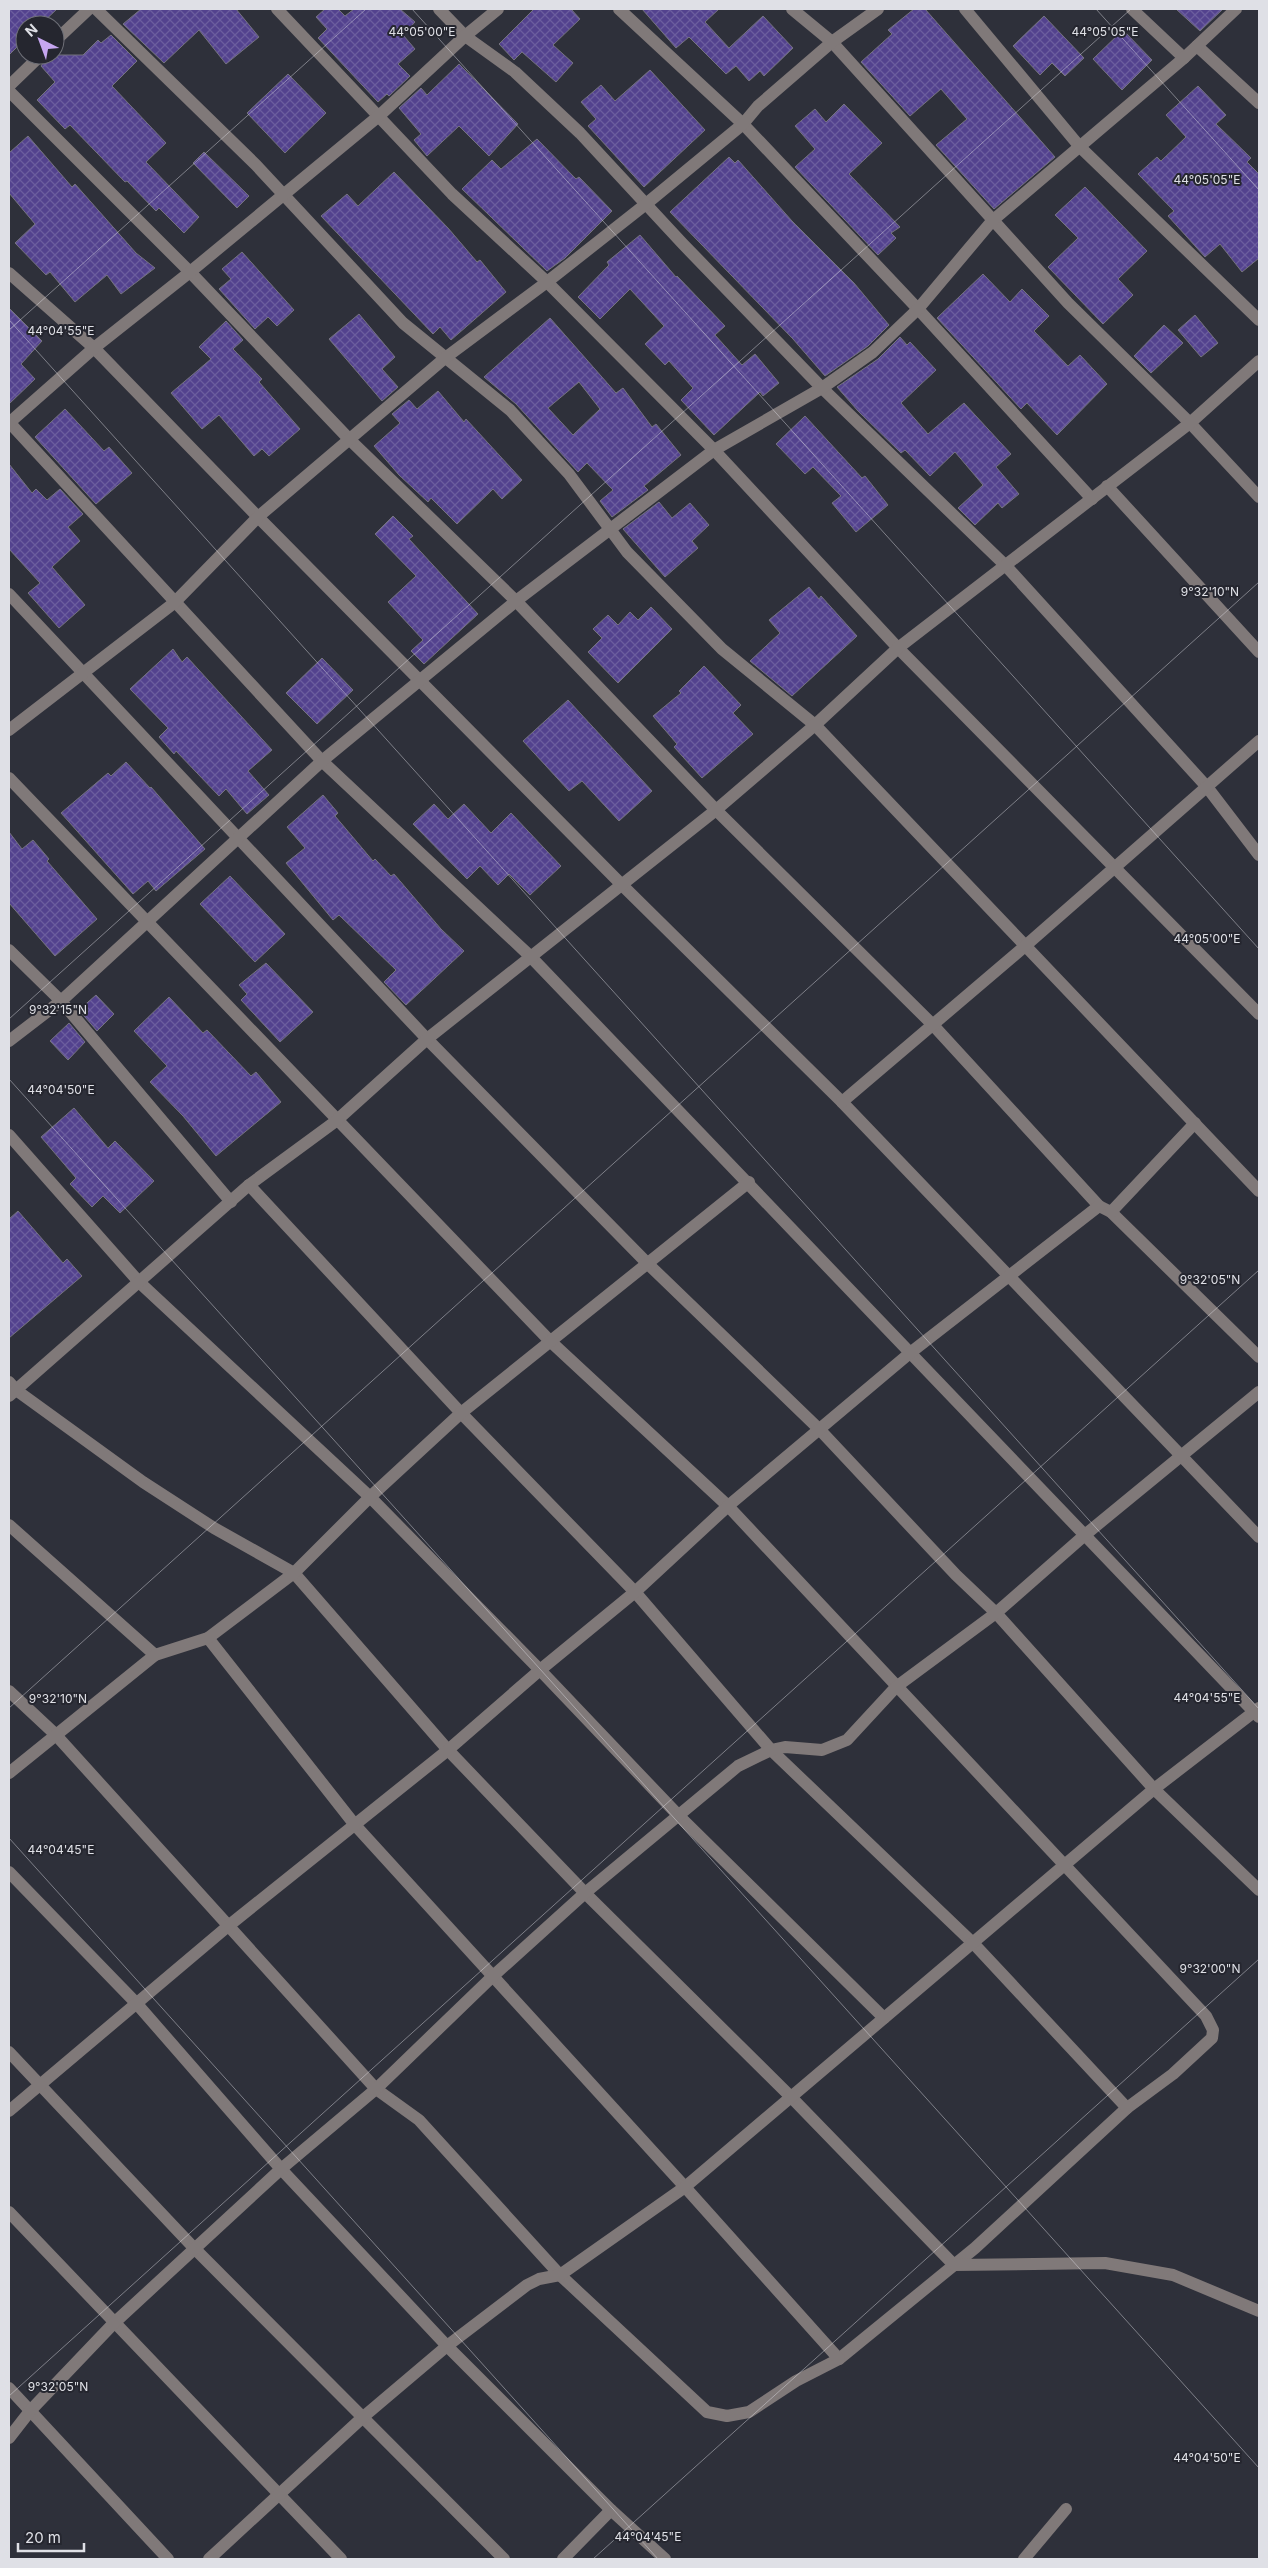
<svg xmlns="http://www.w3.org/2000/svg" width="1268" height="2568" viewBox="0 0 1268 2568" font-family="Inter,sans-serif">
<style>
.building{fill:url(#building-cross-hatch);stroke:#75737f;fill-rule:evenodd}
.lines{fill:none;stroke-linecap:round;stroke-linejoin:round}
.minor{stroke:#807979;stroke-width:12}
.ticks{fill:none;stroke:#dfe0e6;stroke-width:1;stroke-opacity:0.45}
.ticks-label{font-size:12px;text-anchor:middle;fill:#dfe0e6;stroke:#25262f;stroke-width:4;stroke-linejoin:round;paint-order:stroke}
</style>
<defs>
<pattern id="building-cross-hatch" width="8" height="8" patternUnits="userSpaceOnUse" patternTransform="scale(1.25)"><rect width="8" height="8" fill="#53428e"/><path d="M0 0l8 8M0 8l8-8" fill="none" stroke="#6b5d9e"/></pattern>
</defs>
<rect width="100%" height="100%" fill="#2e303a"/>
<g class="building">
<polygon points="9,9 57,9 40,25 25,25 25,39 9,55"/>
<polygon points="141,9 236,9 259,37 226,64 199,30 164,63 123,24"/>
<polygon points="325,9 338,9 345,16 354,9 400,9 415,22 403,35 415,49 398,64 410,76 389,96 387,94 378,102 318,38 327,29 316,17"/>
<polygon points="534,9 571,9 580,19 553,45 573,63 556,82 522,52 514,60 499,44"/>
<polygon points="642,9 719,9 705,22 729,48 763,16 793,48 764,76 760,71 749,81 736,66 726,74 689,37 676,48"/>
<polygon points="914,9 925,9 1055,157 994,209 936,145 967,119 941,89 910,116 861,62 892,34 888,30"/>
<polygon points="1176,9 1223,9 1200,31"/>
<polygon points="1044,16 1084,58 1065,76 1052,63 1040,75 1013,46"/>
<polygon points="1123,30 1152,60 1122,90 1093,59"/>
<polygon points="111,35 137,61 112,86 166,143 146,162 199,217 184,233 159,208 156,211 127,181 125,182 70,125 65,129 37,100 55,82 41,66 49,55 83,55 98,40 101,43"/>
<polygon points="459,64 518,124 489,156 459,126 427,156 414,140 421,134 399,108 421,88 427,95"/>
<polygon points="650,70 705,130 644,187 588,126 596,119 581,102 601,85 615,101"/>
<polygon points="288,74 326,113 285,153 247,113"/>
<polygon points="1198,86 1226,115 1216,124 1251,158 1247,162 1259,174 1259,258 1242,272 1220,244 1205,257 1168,216 1174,211 1138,174 1157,157 1161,161 1186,137 1166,115"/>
<polygon points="844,104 882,143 849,174 900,227 891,233 896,238 878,255 795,167 815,149 795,126 815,109 826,122"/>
<polygon points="28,136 72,187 75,184 136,253 155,268 121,294 107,275 75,302 50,272 46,275 15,243 35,224 9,193 9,153"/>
<polygon points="537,139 576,179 579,177 612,211 565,258 547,271 462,189 492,160 501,169"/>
<polygon points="204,152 249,196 237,208 193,163"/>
<polygon points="729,157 735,163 738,160 792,221 854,283 889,325 868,346 825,376 793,339 670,212"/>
<polygon points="394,172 448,228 477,262 480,260 506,292 451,340 440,327 433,334 321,216 347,194 358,206"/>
<polygon points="1085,187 1147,251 1118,279 1133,295 1103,324 1048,267 1078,238 1055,215"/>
<polygon points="640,235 676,277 677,276 725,326 715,335 742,365 755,354 779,383 763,396 760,392 714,435 681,400 693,388 669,361 665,365 645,344 664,326 630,289 600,319 578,297 609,265 607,262"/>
<polygon points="242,252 294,310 277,326 268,317 255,329 219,289 231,279 222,269"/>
<polygon points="983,274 1010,302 1022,289 1049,316 1034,331 1068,366 1080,355 1107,384 1057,435 1027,403 1021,409 937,318"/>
<polygon points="9,308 42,341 21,364 35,379 9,404"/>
<polygon points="359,314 395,357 382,369 398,387 382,401 329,339"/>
<polygon points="1195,315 1218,343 1201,357 1178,330"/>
<path d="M550,318l66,75 7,-5 29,39 4,-3 25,31 -37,31 4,4 -36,27 -12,-16 13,-11 -26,-27 -9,9 -62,-68 -32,-27zM579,382l21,27 -27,26 -25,-27z"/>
<polygon points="226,321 243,340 233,349 262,379 259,382 300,429 269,456 262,449 254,456 219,415 202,429 171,393 211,359 199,347"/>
<polygon points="1164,325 1183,343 1151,373 1134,356"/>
<polygon points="900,337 907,345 910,342 936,370 901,403 928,434 964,403 1011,454 996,467 1019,494 1002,508 998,503 975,525 958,508 983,485 955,452 930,476 905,450 901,453 858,411 837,387 878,359"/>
<polygon points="438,391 464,422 466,419 522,480 502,499 493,489 457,524 431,498 428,502 399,475 374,446 400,423 392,414 409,400 417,409"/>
<polygon points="65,409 104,451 109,447 132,473 96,504 35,437"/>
<polygon points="805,416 862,478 865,476 888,505 856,532 832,503 841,496 813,467 805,474 776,444"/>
<polygon points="9,464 32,493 36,489 47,500 60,489 83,514 68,527 80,541 52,567 85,605 59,628 28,593 40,583 9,549"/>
<polygon points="659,502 672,518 690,503 709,525 692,541 698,548 665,577 623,529"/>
<polygon points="393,516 413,536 409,539 478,614 424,664 411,651 423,640 388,602 416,576 375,534"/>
<polygon points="809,587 819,599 821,596 857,636 792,696 750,661 780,633 769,620"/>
<polygon points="651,607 672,629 618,683 588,652 602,638 593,629 608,615 618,625 630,612 638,620"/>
<polygon points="173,649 182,662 187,657 272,750 248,771 269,795 247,814 226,789 219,796 176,751 174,754 159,737 168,728 130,689"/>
<polygon points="322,658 353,690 317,724 286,693"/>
<polygon points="704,666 741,705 733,713 753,734 702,778 674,747 677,744 653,716 681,693 679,691"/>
<polygon points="568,700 652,791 619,821 582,781 569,791 523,741"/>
<polygon points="126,762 150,788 151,787 205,849 156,891 148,881 133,894 61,813 108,773 111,776"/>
<polygon points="323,795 338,813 335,816 373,861 375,859 391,876 394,874 441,929 464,951 406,1005 384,982 396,970 339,915 333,920 286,863 305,848 287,827"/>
<polygon points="434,804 448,819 464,804 491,833 511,813 561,866 530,895 509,874 498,885 480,866 467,879 413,824"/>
<polygon points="9,832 22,849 33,840 49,859 47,861 97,919 55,956 9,903"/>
<polygon points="230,876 285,934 255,962 200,904"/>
<polygon points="266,963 313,1012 280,1042 241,1000 247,994 239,985"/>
<polygon points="96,995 114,1014 97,1031 79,1010"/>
<polygon points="169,997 203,1033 207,1030 251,1076 256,1072 281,1102 216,1156 183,1116 150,1082 167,1066 134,1031"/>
<polygon points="69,1023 85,1042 68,1060 50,1041"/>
<polygon points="74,1108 108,1148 115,1141 154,1181 120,1213 103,1196 92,1207 70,1184 76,1178 41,1137"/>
<polygon points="18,1211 63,1263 67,1259 82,1276 9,1338 9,1219"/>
</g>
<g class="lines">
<g class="minor">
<polyline points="96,9 256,165 403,323 510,410 569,474 627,552 722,649 815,725 1259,1191"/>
<polyline points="277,9 452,194 547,282 714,450 898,648 1259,1014"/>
<polyline points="439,9 465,36 515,72 580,133 682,243 822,388 1006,566 1207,787 1259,855"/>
<polyline points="619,9 743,124 918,309 1092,499"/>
<polyline points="792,9 832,42 1068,303 1190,423 1259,497"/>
<polyline points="965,9 1080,147 1259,320"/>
<polyline points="1132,9 1184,58"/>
<polyline points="55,41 89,9"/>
<polyline points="1197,46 1259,103"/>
<polyline points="9,86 41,55"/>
<polyline points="9,91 190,272 349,439 516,601 716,810 933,1025 1099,1206 1111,1212 1259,1357"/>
<polyline points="9,273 94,348 258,517 622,885 842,1102 1259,1537"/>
<polyline points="9,422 322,761 530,956 1259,1717"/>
<polyline points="9,423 94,348 190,272 380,115 465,36 498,9"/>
<polyline points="1107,486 1259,652"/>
<polyline points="9,594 427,1039 647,1263 820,1430 956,1575 996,1613 1154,1789 1259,1890"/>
<polyline points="9,730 174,603 258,517 445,358 547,282 646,204 743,124 758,106 832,42 878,9"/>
<polyline points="9,778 550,1341 728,1506 1206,2016 1213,2030 1212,2038 1173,2074 1127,2108 975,2248 839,2359 796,2381 749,2412 727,2416 707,2412 560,2275 419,2120 376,2089 55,1734 9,1691"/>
<polyline points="9,950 61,1001 231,1202"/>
<polyline points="9,1041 61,1001 322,761 516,601 714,450 822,388 873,352 918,309 992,221 1184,58 1236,9"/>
<polyline points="842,1102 1024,947 1259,741"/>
<polyline points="9,1135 139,1282 370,1497 540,1670 679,1816 884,2018"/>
<polyline points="249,1185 461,1413 635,1592 771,1750 974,1944 1127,2108"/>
<polyline points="1111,1212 1195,1123"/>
<polyline points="9,1382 16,1390 143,1482 214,1528 294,1573 448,1750 585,1893 791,2097 954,2265 1105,2263 1173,2275 1259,2311"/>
<polyline points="9,1396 249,1185 336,1121 427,1039 716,810 815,725 898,648 1190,423 1259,361"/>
<polyline points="9,1525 155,1655"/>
<polyline points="208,1638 355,1825 685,2187 839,2359"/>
<polyline points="9,1773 155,1655 208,1638 294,1573 370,1497 461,1413 749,1182"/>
<polyline points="9,1872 137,2004 281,2169 447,2346 611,2510 665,2559"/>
<polyline points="9,2052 194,2248 504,2559"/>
<polyline points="9,2111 227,1927 448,1750 540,1670 635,1592 728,1506 910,1353 1099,1206"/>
<polyline points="9,2212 341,2559"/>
<polyline points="9,2388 168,2559"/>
<polyline points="9,2438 30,2411 113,2324 281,2169 376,2089 492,1977 585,1893 738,1766 771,1750 785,1747 822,1750 847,1740 896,1687 996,1613 1086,1534 1259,1392"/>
<polyline points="209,2559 362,2418 447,2346 527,2285 539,2279 560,2275 685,2187 1154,1789 1259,1708"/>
<polyline points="563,2559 611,2510"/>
<polyline points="1024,2559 1066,2509"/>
</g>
</g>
<path class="ticks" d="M412,9l847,940M1096,9l163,181M9,320l1250,1389M9,330l357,-321M9,1019l1122,-1010M9,1079l1250,1389M9,1708l1250,-1126M9,1838l649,721M9,2396l1250,-1126M593,2559l666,-600"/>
<g class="ticks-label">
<text x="422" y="36">44°05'00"E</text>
<text x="1105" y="36">44°05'05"E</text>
<text x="1207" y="184">44°05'05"E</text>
<text x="61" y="335">44°04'55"E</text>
<text x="1210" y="596">9°32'10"N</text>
<text x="1207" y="943">44°05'00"E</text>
<text x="58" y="1014">9°32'15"N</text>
<text x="61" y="1094">44°04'50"E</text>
<text x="1210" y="1284">9°32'05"N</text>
<text x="1207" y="1702">44°04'55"E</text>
<text x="58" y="1703">9°32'10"N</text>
<text x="61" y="1854">44°04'45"E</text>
<text x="1210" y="1973">9°32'00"N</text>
<text x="58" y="2391">9°32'05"N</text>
<text x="1207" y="2462">44°04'50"E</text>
<text x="648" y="2541">44°04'45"E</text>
</g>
<rect width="1268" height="2568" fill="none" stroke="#dfe0e6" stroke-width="20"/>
<g transform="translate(40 40) rotate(318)"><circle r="24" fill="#25262f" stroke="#6f7078"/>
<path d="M0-4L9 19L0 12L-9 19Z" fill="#c6a6f0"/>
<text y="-8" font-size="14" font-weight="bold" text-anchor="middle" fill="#dfe0e6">N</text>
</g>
<path d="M18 2543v8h66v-8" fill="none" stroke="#dfe0e6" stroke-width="2.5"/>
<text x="25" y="2543" font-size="15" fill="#dfe0e6" stroke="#25262f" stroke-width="4" paint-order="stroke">20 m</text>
</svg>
